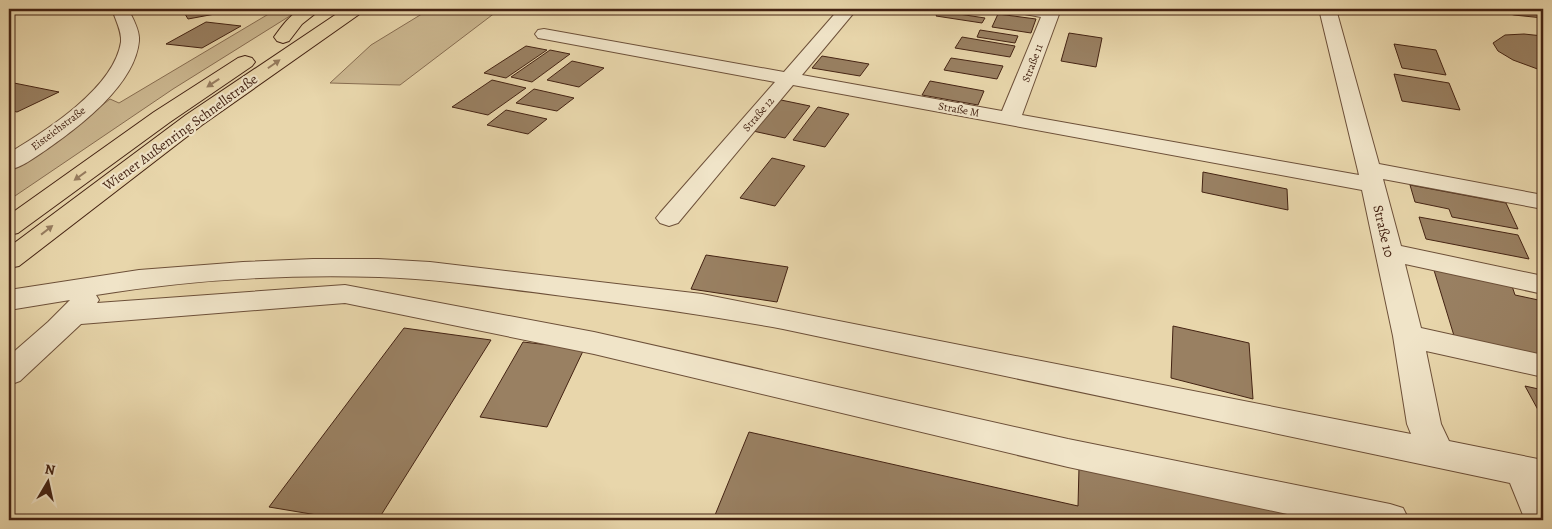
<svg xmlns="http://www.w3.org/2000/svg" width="1552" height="529" viewBox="0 0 1552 529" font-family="Alegreya,serif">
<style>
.green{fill:#ccb891;stroke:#886e52}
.building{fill:#998062;stroke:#442313}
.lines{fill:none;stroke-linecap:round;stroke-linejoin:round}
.minor-casing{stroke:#6d5039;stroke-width:2}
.highway-casing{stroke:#442313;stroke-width:2}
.minor{fill:#f0e4c8;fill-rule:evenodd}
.highway{fill:#e8d6ab;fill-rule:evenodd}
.oneway{fill:#967c5f}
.labels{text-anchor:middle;stroke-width:4.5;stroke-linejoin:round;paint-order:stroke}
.far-street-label{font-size:11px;fill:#442313;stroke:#f0e4c8}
.street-label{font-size:14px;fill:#442313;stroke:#f0e4c8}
</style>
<rect width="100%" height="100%" fill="#e8d6ab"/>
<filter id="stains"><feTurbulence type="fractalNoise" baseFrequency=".004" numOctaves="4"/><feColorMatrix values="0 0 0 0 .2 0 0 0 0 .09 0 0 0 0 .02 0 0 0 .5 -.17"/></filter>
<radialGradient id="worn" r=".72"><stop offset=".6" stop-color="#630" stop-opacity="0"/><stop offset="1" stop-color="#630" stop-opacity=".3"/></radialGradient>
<g class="green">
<polygon points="277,9 301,9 173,89 9,200 9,170 58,140 110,99 119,103"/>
<polygon points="430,9 500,9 400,85 330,83 371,45"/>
</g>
<g class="building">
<polygon points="182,9 212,9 215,14 188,19"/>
<polygon points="1491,9 1543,9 1543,18 1514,15"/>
<polygon points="939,11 985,18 982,23 936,16"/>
<polygon points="998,14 1036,19 1031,33 992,27"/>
<polygon points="206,22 241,26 202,48 166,44"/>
<polygon points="980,30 1018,36 1015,43 977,37"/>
<polygon points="1069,33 1102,38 1096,67 1061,61"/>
<polygon points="1524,34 1543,36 1543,71 1513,60 1498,51 1493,43 1505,35"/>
<polygon points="962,37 1015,46 1010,57 955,48"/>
<polygon points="1394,44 1436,50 1446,75 1402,68"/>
<polygon points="526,46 547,50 506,78 484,73"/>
<polygon points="550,50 570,54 532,82 511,77"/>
<polygon points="822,56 869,64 860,76 812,68"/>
<polygon points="951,58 1003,66 997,79 944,70"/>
<polygon points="572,61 604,68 579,87 547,80"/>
<polygon points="1394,74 1449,83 1460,110 1402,101"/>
<polygon points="492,80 526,88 488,115 452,107"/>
<polygon points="930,81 984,91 978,105 922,95"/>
<polygon points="9,82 59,92 17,112 9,110"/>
<polygon points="534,89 574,98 557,111 516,103"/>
<polygon points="781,100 810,106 785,138 753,131"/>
<polygon points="818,107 849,114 825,147 793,140"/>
<polygon points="506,110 547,119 528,134 487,125"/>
<polygon points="772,158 805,166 775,206 740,198"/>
<polygon points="1203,172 1287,189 1288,210 1202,192"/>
<polygon points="1410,185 1506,203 1518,229 1452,217 1449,209 1415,202"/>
<polygon points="1419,217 1518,235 1529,259 1426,239"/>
<polygon points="706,255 788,267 777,302 691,289"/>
<polygon points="1433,267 1511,283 1515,295 1543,301 1543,347 1538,346 1543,359 1455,339"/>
<polygon points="1173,326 1249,343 1253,399 1171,378"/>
<polygon points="404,328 491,340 378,520 347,520 269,507"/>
<polygon points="523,342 584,349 547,427 480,417"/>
<polygon points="1525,386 1543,390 1543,419"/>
<polygon points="749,432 1078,506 1079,467 1321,520 713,520"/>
</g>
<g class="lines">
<defs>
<g id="minor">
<path d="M112,9h16c5,9 12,22 11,32 -4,44 -60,86 -93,109 -12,8 -24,17 -37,20v-17c37,-22 105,-65 112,-111 1,-11 -6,-23 -9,-33z"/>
<path d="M839,9h18l-55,66 200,36 39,-94 -22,-4 -3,-4h45l-39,106 337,60 -40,-166h17l43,155 164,31v14l-160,-30 18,67 142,30v18l-138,-30 16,64 122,27v22l-117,-26 15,73 8,17 94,19v60h-18l-15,-37 -727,-154c-71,-13 -141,-23 -213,-32 -63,-8 -127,-18 -191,-20 -94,-3 -191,3 -283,18l3,5 -2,3 248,-18 249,47 474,107 322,65 13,4 6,12h-94l-247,-53 -474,-113 -249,-51 -264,21 -61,57 -11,4v-29l39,-34 22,-22 -61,10v-20l130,-20 104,-8 70,-3h65l52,3 272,32 709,140 -4,-10 -14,-88 -31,-146 -569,-105 -115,138 -9,3 -9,-3 -4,-5 4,-5 115,-131 -231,-43 -6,-1 -3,-4 3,-4 6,-1 240,43z"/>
</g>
<g id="highway">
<path d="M301,9h20l-19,15 -13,17 -6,2 -6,-2 -3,-4c8,-11 15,-21 27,-28z"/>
<polygon points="344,9 364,9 361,13 202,125 19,266 9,268 9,247 186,115"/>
<polygon points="245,56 252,58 255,62 252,66 170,122 18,233 9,235 9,215 154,112 238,58"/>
</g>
</defs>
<use href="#minor" class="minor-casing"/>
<use href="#highway" class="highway-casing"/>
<use href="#minor" class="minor"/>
<use href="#highway" class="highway"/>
</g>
<defs><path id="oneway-solid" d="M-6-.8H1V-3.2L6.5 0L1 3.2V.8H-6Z" transform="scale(1.25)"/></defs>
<g class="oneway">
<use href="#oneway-solid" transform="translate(274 64) rotate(-35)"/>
<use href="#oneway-solid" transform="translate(213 83) rotate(147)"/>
<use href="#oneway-solid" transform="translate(80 176) rotate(144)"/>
<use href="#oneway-solid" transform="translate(47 230) rotate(-38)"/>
</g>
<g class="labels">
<g class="far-street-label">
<text transform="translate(1032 63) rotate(-69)" y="4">Straße 11</text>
<text transform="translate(959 109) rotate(10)" y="4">Straße M</text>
<text transform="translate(758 114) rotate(-49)" y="4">Straße 12</text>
<text transform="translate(58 128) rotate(-37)" y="4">Eisteichstraße</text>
</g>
<g class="street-label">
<text transform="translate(180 132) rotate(-36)" y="5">Wiener Außenring Schnellstraße</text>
<text transform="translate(1384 231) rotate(77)" y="5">Straße 10</text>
</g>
</g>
<rect width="1552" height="529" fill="none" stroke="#e8d6ab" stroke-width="30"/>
<rect x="10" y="10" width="1532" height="509" fill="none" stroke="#442313" stroke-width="2.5"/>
<rect x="15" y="15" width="1522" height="499" fill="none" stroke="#442313"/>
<g transform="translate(48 482) rotate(9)" stroke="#f0e4c8" stroke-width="4" paint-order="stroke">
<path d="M0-4L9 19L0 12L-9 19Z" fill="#442313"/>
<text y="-8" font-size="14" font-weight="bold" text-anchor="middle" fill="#442313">N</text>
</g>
<rect width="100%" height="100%" filter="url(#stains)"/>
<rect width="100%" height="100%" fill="url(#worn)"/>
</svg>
